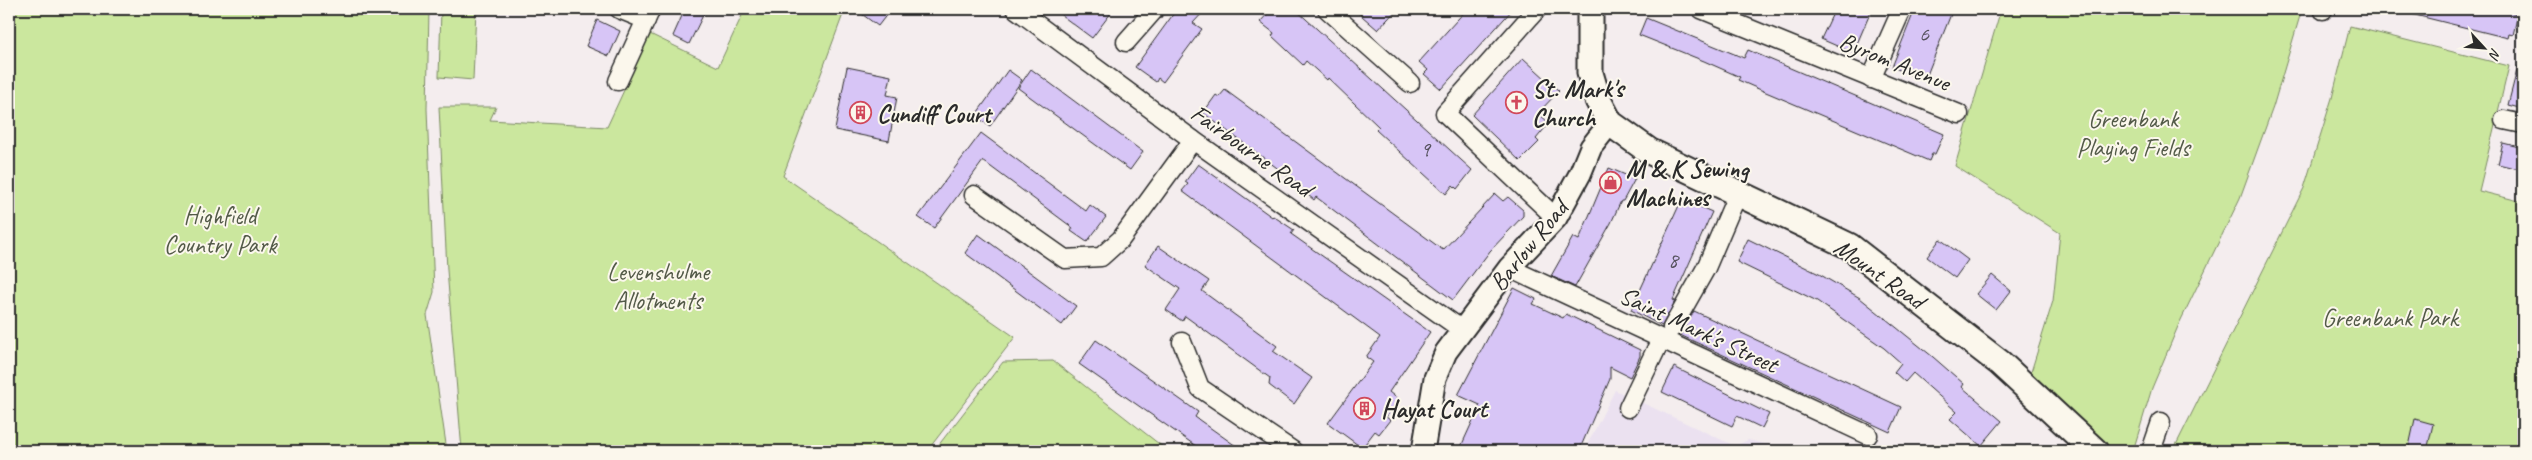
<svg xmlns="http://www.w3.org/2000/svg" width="2532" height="460" viewBox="0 0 2532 460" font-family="Caveat,sans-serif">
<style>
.built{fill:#ebe1f0}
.green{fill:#cbe79e;stroke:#7b8964}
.building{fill:#d7c5f6;stroke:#2b2b2b}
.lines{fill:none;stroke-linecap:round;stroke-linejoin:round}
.minor-casing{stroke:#2b2b2b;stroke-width:21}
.tertiary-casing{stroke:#2b2b2b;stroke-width:25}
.secondary-casing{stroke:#2b2b2b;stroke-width:29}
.minor{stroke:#fbf7ec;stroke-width:18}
.tertiary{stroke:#fbf7ec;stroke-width:21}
.secondary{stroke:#fbf7ec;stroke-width:25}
.labels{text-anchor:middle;stroke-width:4;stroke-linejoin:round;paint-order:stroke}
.number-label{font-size:22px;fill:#56525e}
.street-label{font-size:25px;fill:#2b2b2b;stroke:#fbf7ec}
.poi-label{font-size:25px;font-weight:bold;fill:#2b2b2b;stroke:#fbf7ec;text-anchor:start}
.park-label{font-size:25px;fill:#535a48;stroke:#fbf7ec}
</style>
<rect width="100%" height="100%" fill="#f4edee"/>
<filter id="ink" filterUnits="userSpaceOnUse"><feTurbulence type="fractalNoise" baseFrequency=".02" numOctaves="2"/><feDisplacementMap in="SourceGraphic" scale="10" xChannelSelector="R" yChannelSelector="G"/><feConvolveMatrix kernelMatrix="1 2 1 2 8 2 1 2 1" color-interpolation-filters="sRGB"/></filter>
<g filter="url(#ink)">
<polygon class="built" points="1615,390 1735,446 1748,440 1794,451 1584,451"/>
<g class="green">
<polygon points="9,9 429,9 427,109 434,292 427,315 447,451 9,451"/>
<polygon points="441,9 476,9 473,80 439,77"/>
<polygon points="745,9 845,9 783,176 1015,337 927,451 839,451 832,447 828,451 462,451 447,270 439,107 496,107 490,120 607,127 650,34 718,67"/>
<polygon points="2001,9 2302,9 2273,107 2240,198 2179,324 2152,388 2133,451 2113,451 2108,448 2031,372 2053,301 2060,233 1955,166"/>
<polygon points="2350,26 2509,66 2479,191 2523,202 2523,451 2173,451 2304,188 2332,98"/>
<polygon points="1053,361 1168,451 934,451 1003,362"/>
</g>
<g class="building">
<polygon points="685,9 706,9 689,44 673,36"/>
<polygon points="855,9 891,9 878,26"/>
<polygon points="1053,9 1114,9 1092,38"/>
<polygon points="1177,9 1206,9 1193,23 1202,29 1163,82 1158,78 1156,82 1135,67"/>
<polygon points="1272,9 1295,9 1472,170 1457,189 1453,185 1446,194 1376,130 1379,127 1328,78 1327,80 1306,61 1303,65 1272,36 1274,33 1260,22"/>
<polygon points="1354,9 1397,9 1378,30"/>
<polygon points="1467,9 1513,9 1441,89 1424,74 1428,70 1419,62"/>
<polygon points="1835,9 1872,9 1853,53 1821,39"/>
<polygon points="1915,9 1953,9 1925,80 1892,67"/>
<polygon points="2412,9 2497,9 2518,14 2513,35 2509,34 2508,38 2411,14"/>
<polygon points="1646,18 1744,58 1748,50 1944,134 1935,154 1932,154 1929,161 1761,90 1738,80 1740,77 1704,61 1639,35"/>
<polygon points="597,20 620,31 609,56 586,46"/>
<polygon points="1523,58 1559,91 1538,113 1549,123 1536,139 1539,142 1520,161 1472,115"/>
<polygon points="2518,66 2523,66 2523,109 2508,105"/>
<polygon points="847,67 891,76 887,95 897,97 889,141 835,130"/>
<polygon points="1031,69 1143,152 1130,170 1018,88"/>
<polygon points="1008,70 1022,80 990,126 975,116"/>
<polygon points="1225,90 1443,250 1495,194 1503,201 1508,197 1523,210 1523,216 1490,251 1453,300 1316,197 1314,200 1295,184 1296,182 1203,113 1216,95 1219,97"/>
<polygon points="981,133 1086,211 1090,205 1106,217 1087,242 1071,231 1073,228 983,161 934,228 918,217"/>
<polygon points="2503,143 2523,148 2523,170 2498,164"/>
<polygon points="1198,164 1272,217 1273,216 1294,230 1291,234 1430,332 1389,392 1399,400 1386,417 1390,420 1379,434 1375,431 1362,448 1328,423 1373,362 1366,357 1380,337 1182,191 1188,184 1185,182"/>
<polygon points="1609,168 1635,179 1623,201 1621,201 1611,223 1575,287 1551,276 1573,237 1579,240"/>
<polygon points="1682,199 1712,212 1673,300 1675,301 1662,326 1631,310"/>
<polygon points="978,234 1076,306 1062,325 965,253"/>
<polygon points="1748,239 1819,274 1860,298 1933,357 1964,384 1962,387 2002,421 1981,446 1950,419 1957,412 1913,373 1905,382 1894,372 1901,363 1884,348 1817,301 1737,262"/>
<polygon points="1940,239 1968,260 1955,278 1927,257"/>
<polygon points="1158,246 1209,281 1202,291 1277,346 1273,351 1312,378 1294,404 1269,385 1270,378 1185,316 1182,321 1166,310 1180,289 1145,265"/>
<polygon points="1992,275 2011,291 1996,310 1976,294"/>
<polygon points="1514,288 1536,299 1533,304 1563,318 1566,314 1640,350 1640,356 1630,377 1610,367 1610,379 1579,451 1459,451 1480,405 1458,395"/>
<polygon points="1694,311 1901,407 1890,432 1680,335"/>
<polygon points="1096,340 1198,412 1195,417 1243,451 1203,451 1079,364"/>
<polygon points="1674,367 1769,414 1762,428 1737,416 1732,426 1662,392"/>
<polygon points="2415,419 2433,424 2427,451 2408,451"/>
</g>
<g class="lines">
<defs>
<g id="minor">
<polyline points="619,9 646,20"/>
<polyline points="1016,9 1193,140 1461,329"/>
<polyline points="1327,9 1410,83"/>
<polyline points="1537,9 1445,113 1556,218"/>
<polyline points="1701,9 1959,114"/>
<polyline points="2323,10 2323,9"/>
<polyline points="1126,42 1155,9"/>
<polyline points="1871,79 1902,9"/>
<polyline points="618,81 651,9"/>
<polyline points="2504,120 2523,124"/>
<polyline points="974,195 1065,259 1101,257 1121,239 1193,140"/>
<polyline points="1509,268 1868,435"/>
<polyline points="1672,328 1706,268 1738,193"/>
<polyline points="1182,342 1200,388 1293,451"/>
<polyline points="1628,408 1661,339"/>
<polyline points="2151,451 2161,422"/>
</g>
<polyline id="tertiary" points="1423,451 1435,378 1446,352 1509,268 1556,218 1580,174 1591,147 1610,123"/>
<polyline id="secondary" points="1590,9 1590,73 1598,100 1610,123 1649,151 1849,246 2000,363 2095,451"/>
</defs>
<use href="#minor" class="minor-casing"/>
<use href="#tertiary" class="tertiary-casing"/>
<use href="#secondary" class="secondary-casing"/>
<use href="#minor" class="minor"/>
<use href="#tertiary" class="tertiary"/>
<use href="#secondary" class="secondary"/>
</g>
</g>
<defs>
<symbol id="church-ring" viewBox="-11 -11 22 22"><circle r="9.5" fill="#fbf7ec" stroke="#d1495b" stroke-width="1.5"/><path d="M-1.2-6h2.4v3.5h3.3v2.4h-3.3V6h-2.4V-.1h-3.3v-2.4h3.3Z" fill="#d1495b"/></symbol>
<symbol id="building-ring" viewBox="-11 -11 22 22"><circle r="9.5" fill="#fbf7ec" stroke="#d1495b" stroke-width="1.5"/><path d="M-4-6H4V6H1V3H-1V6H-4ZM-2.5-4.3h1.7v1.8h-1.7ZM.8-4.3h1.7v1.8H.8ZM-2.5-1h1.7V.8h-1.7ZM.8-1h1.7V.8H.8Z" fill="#d1495b"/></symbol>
<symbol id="shop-ring" viewBox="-11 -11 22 22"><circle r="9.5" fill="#fbf7ec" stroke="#d1495b" stroke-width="1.5"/><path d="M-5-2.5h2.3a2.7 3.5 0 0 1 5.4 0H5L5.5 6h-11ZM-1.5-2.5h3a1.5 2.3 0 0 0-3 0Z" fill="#d1495b"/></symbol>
</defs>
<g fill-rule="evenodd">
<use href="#church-ring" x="1504" y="90" width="25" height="25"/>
<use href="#building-ring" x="848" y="100" width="25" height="25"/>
<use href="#shop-ring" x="1598" y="170" width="25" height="25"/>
<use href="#building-ring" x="1352" y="396" width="25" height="25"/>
</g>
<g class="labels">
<g class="number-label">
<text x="1924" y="41">6</text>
<text x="1425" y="156">9</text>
<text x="1673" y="267">8</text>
</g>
<g class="street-label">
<text transform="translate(1895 61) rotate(22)" y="9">Byrom Avenue</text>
<text transform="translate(1252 150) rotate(35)" y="9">Fairbourne Road</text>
<text transform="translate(1528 245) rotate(-51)" y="9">Barlow Road</text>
<text transform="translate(1880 273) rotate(35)" y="9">Mount Road</text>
<text transform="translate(1699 329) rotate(25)" y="9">Saint Mark's Street</text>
</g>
<g class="poi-label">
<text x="1532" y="97">St. Mark's<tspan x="1532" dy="29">Church</tspan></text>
<text x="877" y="122">Cundiff Court</text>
<text x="1626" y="177">M &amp; K Sewing<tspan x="1626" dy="29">Machines</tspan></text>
<text x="1381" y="417">Hayat Court</text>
</g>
<g class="park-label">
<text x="2133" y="127">Greenbank<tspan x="2133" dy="29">Playing Fields</tspan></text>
<text x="220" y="224">Highfield<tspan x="220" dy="29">Country Park</tspan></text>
<text x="658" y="280">Levenshulme<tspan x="658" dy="29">Allotments</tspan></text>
<text x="2390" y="326">Greenbank Park</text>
</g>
</g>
<rect width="2532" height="460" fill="none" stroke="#fbf7ec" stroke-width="30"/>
<rect x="15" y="15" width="2502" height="430" fill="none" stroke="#2b2b2b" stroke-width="2" filter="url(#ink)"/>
<g transform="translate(2484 48) rotate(116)" stroke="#fbf7ec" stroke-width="4" paint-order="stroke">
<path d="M0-4L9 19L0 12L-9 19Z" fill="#2b2b2b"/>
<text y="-8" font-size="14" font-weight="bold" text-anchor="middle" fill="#2b2b2b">N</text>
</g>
</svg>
